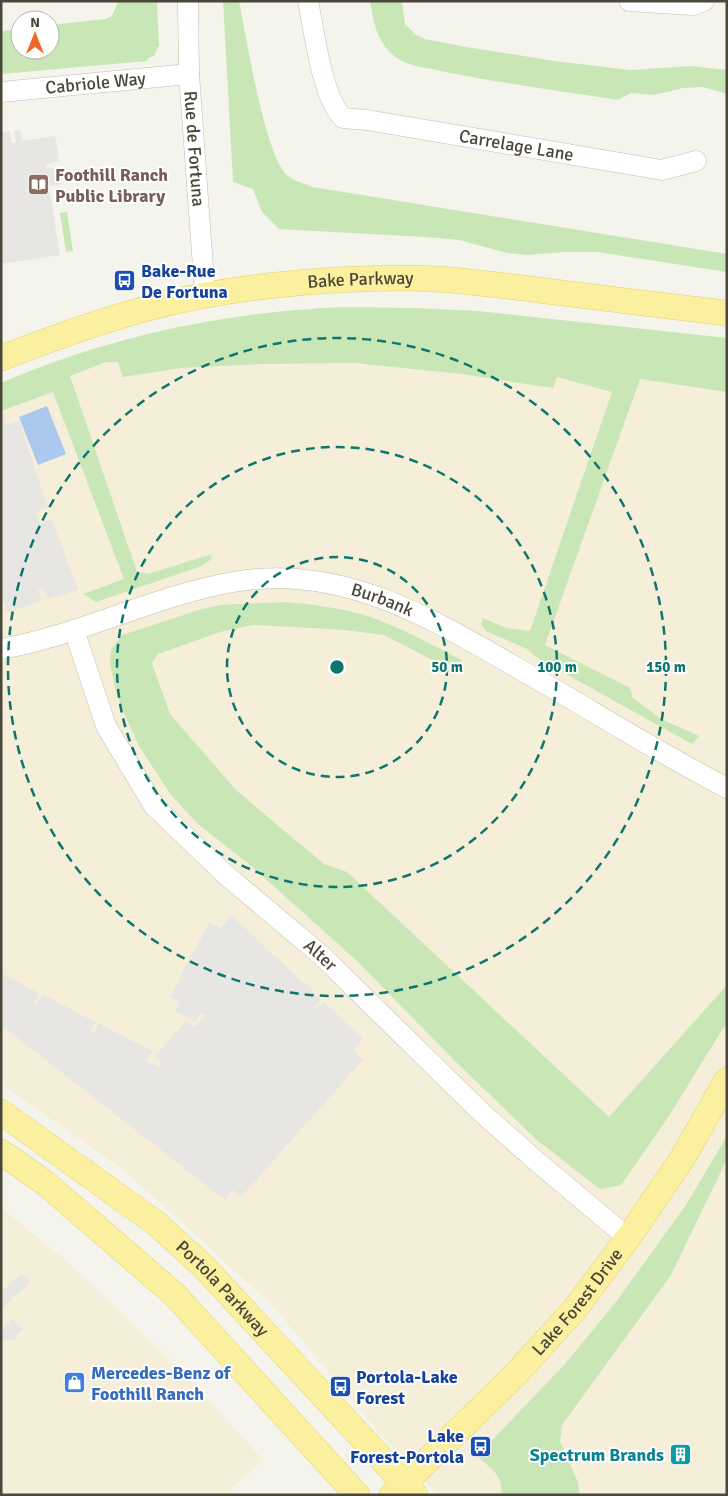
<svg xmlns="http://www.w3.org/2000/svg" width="728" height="1496" viewBox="0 0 728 1496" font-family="Signika,sans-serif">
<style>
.commercial{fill:#f5eed8}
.green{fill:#c9e7b6}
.parking{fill:#e7e6e3}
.water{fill:#abc8ef}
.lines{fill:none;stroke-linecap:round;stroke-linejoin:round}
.minor-casing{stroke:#c1bdae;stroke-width:21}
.major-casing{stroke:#e0d26e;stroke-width:26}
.minor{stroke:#fff;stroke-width:20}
.major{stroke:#fbf09f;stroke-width:25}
.ring{fill:none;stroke:#0f766e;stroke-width:2.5;stroke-dasharray:9 6}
.labels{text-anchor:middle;stroke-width:4;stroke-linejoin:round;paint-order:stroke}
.street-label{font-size:18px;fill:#4a4639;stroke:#fff}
.education-label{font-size:18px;font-weight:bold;fill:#785e54;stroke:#fff;text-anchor:start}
.transit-label{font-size:18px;font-weight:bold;fill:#164399;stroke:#fff;text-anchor:start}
.shop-label{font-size:18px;font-weight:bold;fill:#366cbe;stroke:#fff;text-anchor:start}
.culture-label{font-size:18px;font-weight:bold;fill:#0d838f;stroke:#fff;text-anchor:end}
.centre{fill:#0f766e;stroke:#fff;stroke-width:2.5}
.ring-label{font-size:15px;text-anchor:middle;font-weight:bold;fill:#0f766e;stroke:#fff;stroke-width:4;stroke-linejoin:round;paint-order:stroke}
</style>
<rect width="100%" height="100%" fill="#f5f4ec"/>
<g class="commercial">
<polygon points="414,308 478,311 727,338 727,1495 439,1495 391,1446 272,1305 124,1170 1,1084 1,383 36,368 92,349 182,326 247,316 311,309"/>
<polygon points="1,1208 69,1263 105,1297 195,1385 263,1460 231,1489 236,1495 1,1495"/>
</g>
<g class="green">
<polygon points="118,1 157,1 159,47 157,47 155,55 147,59 147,61 1,74 1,31 20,29 20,50 50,50 50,25 105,19 112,16"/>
<path d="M223,1h16c7,33 26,157 49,175 6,5 17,8 25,11l414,67v18l-130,-20h-31l-40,3 -19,-2 -48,-13 -34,-3 -146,-8 -17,-17 -9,-23 -20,-7z"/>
<path d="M370,1h32l3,23 11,11 9,4 41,8 89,14 75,9 61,-4 36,4v24l-24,-7 -20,1 -29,7 -23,-2 -13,7c-59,-9 -119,-17 -177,-29 -14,-3 -33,-5 -44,-13 -20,-15 -23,-33 -27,-57z"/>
<polygon points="67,212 73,251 66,252 60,213"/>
<path d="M414,308l64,3 249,27v54l-87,-13 -95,266 85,43 3,10 28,21 38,17 -7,8 -153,-85 -12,-10 -41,-18 -5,-7 2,-6 23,10 24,3 82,-239 -55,-15 -4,11 -92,-14 -106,-11 -96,1 -78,4 -58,9 -5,-15h-12l-36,14 67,196 11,2 64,-20 -2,6 -8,6 -106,36 -13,-8 41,-15 -71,-187 -52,19v-28c97,-42 204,-67 310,-74 34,-3 69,-1 103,-1z"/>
<path d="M286,602c29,3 59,6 87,16 31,11 61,28 90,43l-17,6 -62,-32 -39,-5 -50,-3 -42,-2 -33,7 -62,22 -6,9 18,51 66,76 88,74 23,8 262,245 118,-132v37l-60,97 -46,66 -21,4 -62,-48 -82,-79 -100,-102 -107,-96 -50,-39 -28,-30 -32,-49 -13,-28 -10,-26 -6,-28 1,-14 11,-15 77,-25 21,-5z"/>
<path d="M727,1136v23l-56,116 -109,150 -2,16 17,39 3,15h-79c3,-20 -11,-27 -24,-39l88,-92 51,-62 70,-97z"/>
</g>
<g class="parking">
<polygon points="20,130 22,141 55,136 59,161 46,164 47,169 60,167 61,173 62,184 49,186 60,255 1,264 1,133 10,131 12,143 16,142 14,131"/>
<polygon points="2,413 6,425 19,421 48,508 36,512 40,524 52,520 78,590 48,599 44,588 38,589 41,601 7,612 3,600 1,600"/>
<polygon points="231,915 321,999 315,1007 317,1009 324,1002 363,1039 353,1051 363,1060 241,1197 233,1190 225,1200 1,1025 1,973 39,993 35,1003 37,1004 42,994 95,1022 91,1032 94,1033 98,1023 152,1051 147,1061 159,1067 162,1064 154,1057 186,1021 195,1027 206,1015 201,1013 196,1022 175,1011 180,1002 170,997 209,923 221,928"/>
<polygon points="22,1273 30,1282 1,1309 1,1292"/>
<polygon points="13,1319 24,1329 16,1336 16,1339 1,1341 1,1330"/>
</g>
<polygon class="water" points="47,406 66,454 38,465 19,417"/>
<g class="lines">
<defs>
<g id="minor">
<path id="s1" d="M188,1l1,73 16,221"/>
<path id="s2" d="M308,1c6,29 14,97 35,117l24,2 295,50 34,-9"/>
<polyline points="629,1 693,5 704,1"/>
<path id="s3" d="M1,92l188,-18"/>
<path id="s4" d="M74,630l32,96 48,80 72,69 95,80 160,157 53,47 94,79"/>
<path id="s5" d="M1,649c79,-14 153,-53 232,-67 109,-19 198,36 288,88 69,39 136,82 206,118"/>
</g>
<g id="major">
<path id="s6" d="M1,358c47,-18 95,-36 144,-49 80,-22 178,-31 262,-31 44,0 88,7 132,12 63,8 125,16 188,23"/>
<path id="s7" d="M1,1112l156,112 47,43 211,228"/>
<polyline points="1,1152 44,1182 175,1295 357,1495"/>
<path id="s8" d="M392,1495l123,-120 60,-66 53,-71 54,-79 45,-79"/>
</g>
</defs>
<use href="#minor" class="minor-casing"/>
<use href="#major" class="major-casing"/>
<use href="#minor" class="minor"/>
<use href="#major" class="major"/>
</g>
<g class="ring">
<circle cx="337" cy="667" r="110"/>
<circle cx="337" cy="667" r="220"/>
<circle cx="337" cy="667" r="329"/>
</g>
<defs>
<symbol id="library-square" viewBox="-11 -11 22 22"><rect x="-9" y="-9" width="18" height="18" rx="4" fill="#8d6e63" stroke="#fff"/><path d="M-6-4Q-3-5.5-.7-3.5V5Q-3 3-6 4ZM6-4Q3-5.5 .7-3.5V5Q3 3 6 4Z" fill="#fff"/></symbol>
<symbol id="bus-square" viewBox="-11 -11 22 22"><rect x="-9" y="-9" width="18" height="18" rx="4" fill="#1a4fb4" stroke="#fff"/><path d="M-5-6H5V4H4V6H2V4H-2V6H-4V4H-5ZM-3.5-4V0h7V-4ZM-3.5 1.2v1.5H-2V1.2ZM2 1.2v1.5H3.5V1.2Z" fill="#fff"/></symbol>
<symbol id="shop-square" viewBox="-11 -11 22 22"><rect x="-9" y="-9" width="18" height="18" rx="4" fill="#3f7fe0" stroke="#fff"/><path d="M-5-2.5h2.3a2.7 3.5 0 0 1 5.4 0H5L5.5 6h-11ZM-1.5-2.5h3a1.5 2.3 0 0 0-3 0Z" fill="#fff"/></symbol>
<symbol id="building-square" viewBox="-11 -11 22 22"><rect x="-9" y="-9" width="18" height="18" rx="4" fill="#0f9aa8" stroke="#fff"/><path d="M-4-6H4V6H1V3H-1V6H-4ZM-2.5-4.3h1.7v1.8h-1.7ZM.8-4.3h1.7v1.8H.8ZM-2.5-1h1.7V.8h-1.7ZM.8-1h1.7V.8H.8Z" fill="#fff"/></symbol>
</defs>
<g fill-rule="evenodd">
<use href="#library-square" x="26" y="172" width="25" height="25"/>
<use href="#bus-square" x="112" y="268" width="25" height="25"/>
<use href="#shop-square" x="62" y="1370" width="25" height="25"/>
<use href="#bus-square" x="328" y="1374" width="25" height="25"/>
<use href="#bus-square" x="468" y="1434" width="25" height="25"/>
<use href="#building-square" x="668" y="1442" width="25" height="25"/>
</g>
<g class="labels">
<g class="street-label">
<text dy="6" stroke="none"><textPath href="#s3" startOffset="95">Cabriole Way</textPath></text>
<text dy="6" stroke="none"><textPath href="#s2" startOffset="299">Carrelage Lane</textPath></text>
<text dy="6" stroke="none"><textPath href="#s1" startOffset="148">Rue de Fortuna</textPath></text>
<text dy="6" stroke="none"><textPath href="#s6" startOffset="370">Bake Parkway</textPath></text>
<text dy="6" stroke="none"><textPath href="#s5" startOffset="394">Burbank</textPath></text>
<text dy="6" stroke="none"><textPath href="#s4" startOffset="418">Alter</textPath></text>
<text dy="6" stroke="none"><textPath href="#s7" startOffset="284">Portola Parkway</textPath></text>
<text dy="6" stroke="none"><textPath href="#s8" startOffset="268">Lake Forest Drive</textPath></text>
</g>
<g class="education-label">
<text x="55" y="181">Foothill Ranch<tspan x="55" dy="21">Public Library</tspan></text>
</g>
<g class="transit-label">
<text x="141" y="277">Bake-Rue<tspan x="141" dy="21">De Fortuna</tspan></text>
<text x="356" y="1383">Portola-Lake<tspan x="356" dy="21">Forest</tspan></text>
<text x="464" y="1442" text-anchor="end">Lake<tspan x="464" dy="21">Forest-Portola</tspan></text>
</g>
<g class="shop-label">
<text x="91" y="1379">Mercedes-Benz of<tspan x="91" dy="21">Foothill Ranch</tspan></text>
</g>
<g class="culture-label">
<text x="664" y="1461">Spectrum Brands</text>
</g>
</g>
<circle cx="337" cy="667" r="8" class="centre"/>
<g class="ring-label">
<text x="447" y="672">50 m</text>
<text x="557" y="672">100 m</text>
<text x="666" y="672">150 m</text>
</g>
<rect width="728" height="1496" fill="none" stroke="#4a4639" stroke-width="5"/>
<g transform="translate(35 35)"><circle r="24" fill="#ffffff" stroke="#b7b5b0"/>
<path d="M0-4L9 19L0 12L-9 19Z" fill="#f26726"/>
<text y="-8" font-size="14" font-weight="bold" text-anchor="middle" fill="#4a4639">N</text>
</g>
</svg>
